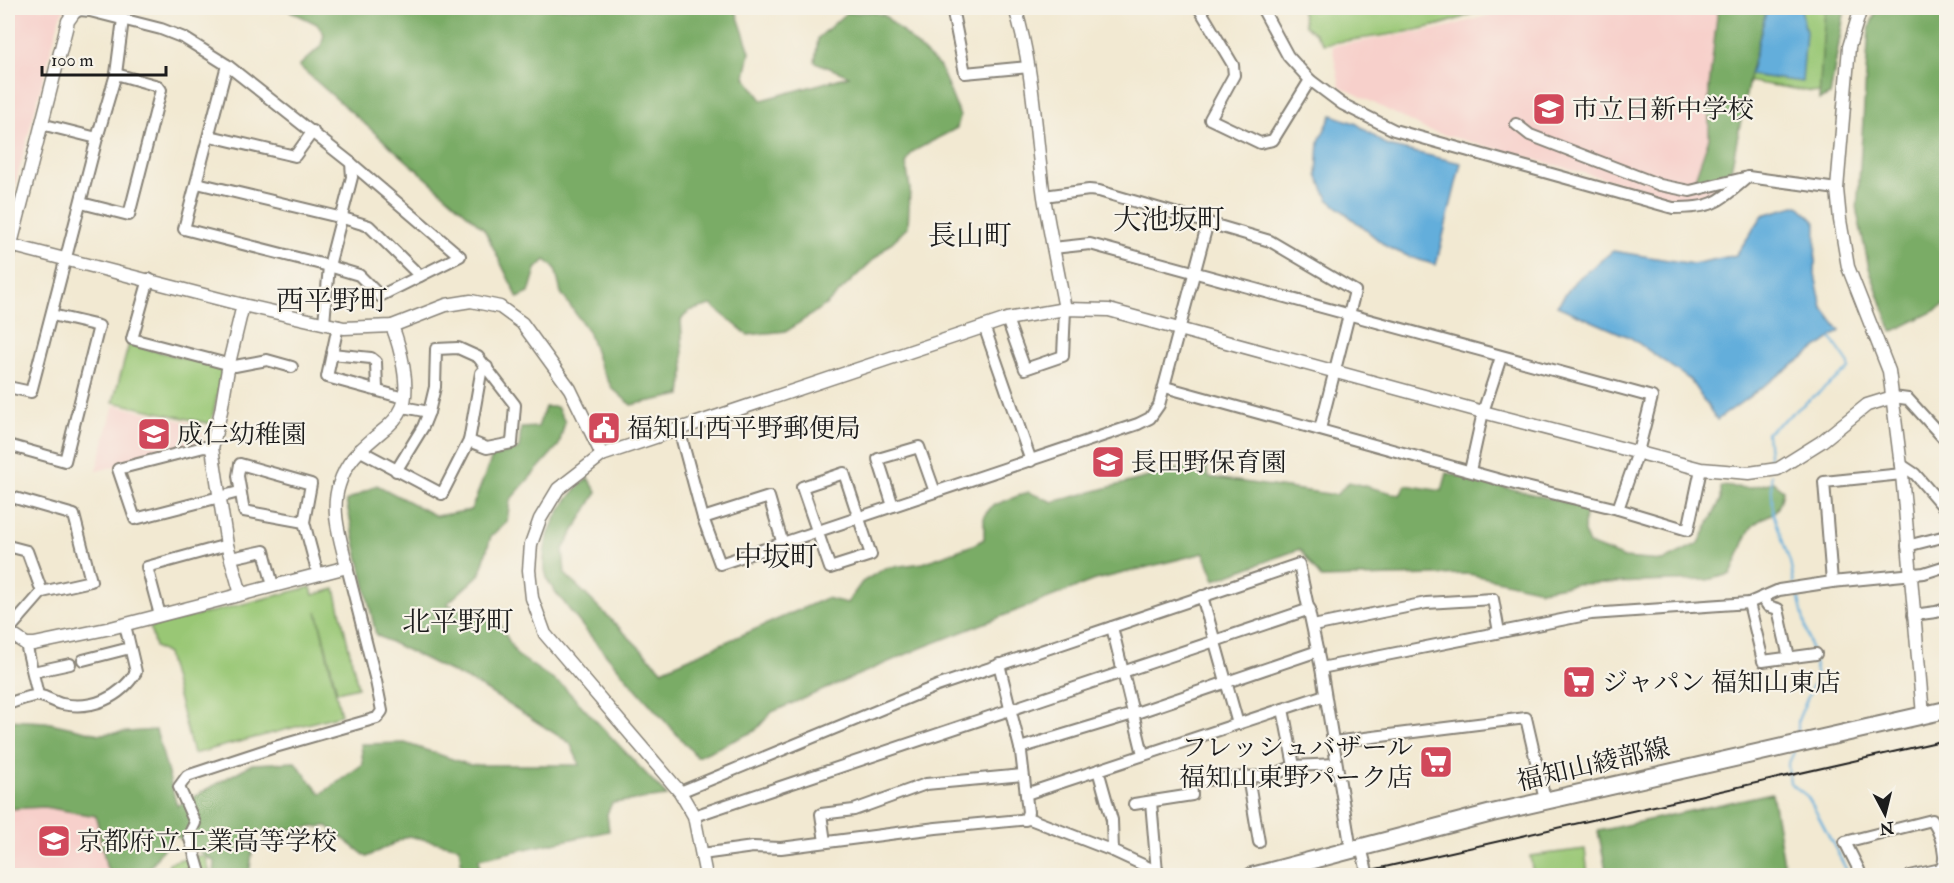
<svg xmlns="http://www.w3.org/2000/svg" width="1954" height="883" viewBox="0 0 1954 883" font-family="'IM FELL Double Pica','Noto Serif JP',serif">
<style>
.built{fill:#f7d0cb}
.green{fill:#99c775;stroke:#5a7248;stroke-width:1.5}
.forest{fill:#7aac66;stroke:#4b6441;stroke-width:1.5}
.water{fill:#63aedb;stroke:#40657c;stroke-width:1.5}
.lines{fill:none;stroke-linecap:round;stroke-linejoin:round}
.stream{stroke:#63aedb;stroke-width:2}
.minor-casing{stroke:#878277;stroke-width:14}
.tertiary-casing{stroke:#878277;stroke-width:15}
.primary-casing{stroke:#878277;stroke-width:20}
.minor{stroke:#fff;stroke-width:10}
.tertiary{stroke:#fff;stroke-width:12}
.primary{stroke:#fff;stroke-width:16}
.rail{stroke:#1c1c1c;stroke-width:2}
.labels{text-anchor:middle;stroke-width:4.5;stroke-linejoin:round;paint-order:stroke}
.poi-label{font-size:26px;fill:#1c1c1c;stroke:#f7f3e8;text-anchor:start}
.street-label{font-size:26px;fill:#1c1c1c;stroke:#f7f3e8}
.quarter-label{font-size:28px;fill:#1c1c1c;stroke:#f7f3e8}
</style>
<rect width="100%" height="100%" fill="#f7f3e8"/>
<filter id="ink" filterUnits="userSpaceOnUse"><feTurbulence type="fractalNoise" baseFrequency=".0167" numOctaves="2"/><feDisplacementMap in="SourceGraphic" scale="12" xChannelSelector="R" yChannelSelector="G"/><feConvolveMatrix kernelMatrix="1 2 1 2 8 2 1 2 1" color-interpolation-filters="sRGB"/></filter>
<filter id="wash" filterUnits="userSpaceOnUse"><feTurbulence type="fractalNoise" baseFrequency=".008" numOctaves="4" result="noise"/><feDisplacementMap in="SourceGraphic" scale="24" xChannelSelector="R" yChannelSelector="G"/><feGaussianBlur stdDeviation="1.35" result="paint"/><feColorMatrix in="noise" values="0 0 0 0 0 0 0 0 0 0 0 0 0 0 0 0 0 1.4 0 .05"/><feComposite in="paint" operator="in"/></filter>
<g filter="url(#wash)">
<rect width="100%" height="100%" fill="#f2e9d2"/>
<g class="built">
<polygon points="8,8 65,8 60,16 8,211"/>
<polygon points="1516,8 1718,8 1710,87 1729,171 1708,197 1679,199 1427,130 1340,86 1332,46 1439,29"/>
<polygon points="114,405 200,425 204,444 96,471"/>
<polygon points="44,807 96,816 106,866 112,875 8,875 8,809"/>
</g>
<g class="green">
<path d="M1301,8h182c-43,24 -110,28 -160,36l-8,-11 -10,-7z"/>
<polygon points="1732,8 1845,8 1830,95 1721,77"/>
<polygon points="129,344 223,368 211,424 113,402"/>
<polygon points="311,587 313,595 335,589 358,687 337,692 317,611 341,715 193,754 167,654 155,647 150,627"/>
<polygon points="1585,849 1588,875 1533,875 1530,856"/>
<polygon points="191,856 206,856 210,875 166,876 169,863"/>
</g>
<g class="forest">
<polygon points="284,8 694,8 697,9 735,8 750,52 745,77 762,100 849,76 815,62 818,38 846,13 872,12 884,15 940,67 960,116 957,128 912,152 906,164 910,188 908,227 827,304 787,331 748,335 711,305 689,311 681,320 684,370 681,395 631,405 612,388 600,366 588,331 561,293 555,268 545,260 536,269 529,293 518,298 484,229 299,66 321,46 324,34 317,24"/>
<polygon points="1718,8 1767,8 1750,75 1729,180 1692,187 1709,138 1709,87"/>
<polygon points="1825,8 1845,8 1830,95 1819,100"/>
<polygon points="1877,8 1946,8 1946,305 1892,332 1869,268 1857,212 1869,29"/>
<polygon points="545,407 557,407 565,422 559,445 510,500 507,522 491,536 480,574 447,604 500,625 517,655 564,687 667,796 612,803 607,814 609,831 479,859 480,875 463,875 459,847 408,836 367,857 327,826 255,832 249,875 214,875 215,862 173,834 145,875 112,875 106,866 96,816 44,807 8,809 8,720 46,722 99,734 156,730 177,806 252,764 295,762 321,794 363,764 361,744 405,743 470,765 580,765 570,743 478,685 376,635 346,501 377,485 436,516 471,510 492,457 519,449 521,428 538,427"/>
<path d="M1206,462l2,15 128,18 13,-13 51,13 6,-10 36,6 5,-18 138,34 -1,25 5,12 35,14 39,3 36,-18 22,-44v-13l27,2 25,-6 10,8c-4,30 -15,20 -31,37 -6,7 -16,37 -21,47l-24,6 -130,4 -36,6 -72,-16 -148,4 -21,-29 -85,31 -11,-27 -112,28 -171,67 -149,64 -17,19 -58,26c-43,-49 -89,-97 -129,-149 -6,-9 -18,-20 -21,-30 -12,-34 15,-79 41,-100l9,14 -34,57 2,25 97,96 164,-72 21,5 15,-21 23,-14 38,-5 50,-18 11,-6v-23l8,-10 36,-14 25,10z"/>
<polygon points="1772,793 1786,875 1607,875 1598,831"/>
</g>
<g class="water">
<polygon points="1767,8 1801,8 1806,32 1802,82 1750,75"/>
<polygon points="1332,115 1357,124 1388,146 1461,163 1436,265 1410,257 1387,247 1328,199 1317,175 1319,141"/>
<polygon points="1798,205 1816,223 1815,275 1822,307 1840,331 1717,420 1690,380 1631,338 1557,306 1575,281 1613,251 1693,264 1736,255 1763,215"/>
</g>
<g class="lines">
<g class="stream">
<polyline points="1770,466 1767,433 1849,369 1849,364 1831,338"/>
<polyline points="1771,475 1773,513 1790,562 1794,583"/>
<polyline points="1797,591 1811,650"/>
<polyline points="1798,735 1798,720 1817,676 1813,658"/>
<polyline points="1794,752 1788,765 1790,783 1807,796 1812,804 1846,869 1846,876"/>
</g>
</g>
</g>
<g filter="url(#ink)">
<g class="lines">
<defs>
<g id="minor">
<polyline points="952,8 965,73 1029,67"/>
<polyline points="1199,8 1233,65 1234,75 1210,119 1260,143 1273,140 1310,80"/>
<path d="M1262,8l26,48 22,24 32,24 52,26 279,78c41,0 44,-5 75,-31"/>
<polyline points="73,14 80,10 90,11 161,29 184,38 227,65 351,163 352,177 329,266 324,323"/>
<polyline points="227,65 184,229 329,266 359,275 380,296 460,256 351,163"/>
<polyline points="41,124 97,138"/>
<polyline points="1516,124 1530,135 1660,185 1690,191 1748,177 1837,189"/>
<polyline points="210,136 295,156 313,131"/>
<polyline points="197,183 343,218 369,226 420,276"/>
<polyline points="1044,196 1089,190 1099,191 1270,241 1355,291 1320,429"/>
<polyline points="81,203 129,215 161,90 158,86 116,74"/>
<polyline points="1053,248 1090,244 1652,397 1638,452 1618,509"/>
<polyline points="149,279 132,339 235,366 267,360 292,367"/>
<polyline points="1007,319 1025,369 1063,356 1065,309"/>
<polyline points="338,326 327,377 404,398"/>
<polyline points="984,326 1031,461"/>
<polyline points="332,354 371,358 376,362 377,389"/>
<polyline points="8,387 31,392 97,138 116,74 123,19"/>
<polyline points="1165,387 1522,486 1618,509 1688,530 1701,469"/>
<polyline points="1893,397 1908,399 1946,441"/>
<polyline points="679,429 703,518 720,564 1138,424 1150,418 1159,405 1208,222"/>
<polyline points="469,441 481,373 487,367"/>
<polyline points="8,445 65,461 99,326 52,315"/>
<polyline points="212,448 204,447 118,469 135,519 239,492"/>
<polyline points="359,450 442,494 469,441 487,448 512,443 515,405 478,357 458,348 436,349 435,387 429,412 403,407"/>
<polyline points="1900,464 1915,474 1946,510"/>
<polyline points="396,471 423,427 429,412"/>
<polyline points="1470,471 1483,412 1501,357"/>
<polygon points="844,473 871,555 830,568 802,487"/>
<polyline points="8,496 74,515 91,581 42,592 8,631"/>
<polyline points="893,506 878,459 919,447 935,492"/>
<polyline points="703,518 769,497 782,541"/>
<polyline points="304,522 244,511 238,476 240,464 311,484 304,522 318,575"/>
<polyline points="8,546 27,551 42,592"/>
<polyline points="1907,546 1946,536"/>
<polyline points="231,558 264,551 273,586"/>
<polyline points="1832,582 1824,482 1902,474"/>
<polyline points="1202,596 1238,724"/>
<polyline points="1762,597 1768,606 1778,609 1789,658"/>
<polyline points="1749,603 1763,661 1816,654"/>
<polyline points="160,615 147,567 227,545"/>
<polyline points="1913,615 1936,612 1946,609"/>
<polyline points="1313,626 1426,603 1493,599 1499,632"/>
<polyline points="1112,627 1143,754"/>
<polyline points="26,644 38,695"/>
<polyline points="83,660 130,648"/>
<polyline points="999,664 1021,752 1028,812 1025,820"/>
<polyline points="1321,668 1591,614 1749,603 1779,590 1832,582 1924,573 1946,566"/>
<polyline points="33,672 70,664"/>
<path d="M8,704c8,-3 18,-7 27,-8 8,-2 18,6 27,8 30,6 58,-6 74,-32l-11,-47"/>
<polyline points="1283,709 1294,766 1336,764"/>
<polyline points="1333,742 1526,718 1545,800"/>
<polyline points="1020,748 1133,714 1318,651"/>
<polyline points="1098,770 1112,820 1113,851"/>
<polyline points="1248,777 1259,842"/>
<polyline points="680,792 937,686 1299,564 1321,668 1351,850"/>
<polyline points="1026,794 1325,695"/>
<polyline points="1151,802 1157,872"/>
<polyline points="1134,804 1192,795 1191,781 1273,775 1294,766"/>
<polyline points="694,816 1310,609"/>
<polyline points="825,842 821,814 854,810 926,784 1023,775"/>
<polyline points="1361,847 1368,876"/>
<polyline points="702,854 753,847 781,848 936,828 1030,819 1113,851 1167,876"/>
<polyline points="188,876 200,873 189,835 195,823 179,787 187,776 275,747 377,718 382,711 376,681 347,567"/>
<path d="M1859,876v-6l-14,-28 87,-22c7,11 11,22 12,35 1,7 -3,13 -2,21"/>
<polyline points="1910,876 1941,869"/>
</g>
<g id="tertiary">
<path d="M1015,8c19,61 20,125 29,189 6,37 14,75 21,112"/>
<polyline points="1861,8 1849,47 1837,189 1840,220 1848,267 1889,371 1902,474 1923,715"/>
<polyline points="10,245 243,305 344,328 392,326 446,305 471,301 500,307 522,323 570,389 602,455"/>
<polyline points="8,256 68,21 73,14"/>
<polyline points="241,594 227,545 212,448 221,411 229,363 243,305"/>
<path d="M8,632l18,12h8l77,-16 236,-61c-6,-26 -17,-56 -8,-82 8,-26 22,-36 42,-53 8,-6 17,-15 21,-24 9,-20 -2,-62 -10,-82"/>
<polyline points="706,876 694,816 680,792 545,634 532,598 529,570 531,544 540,519 558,489 602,455 1007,319 1065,309 1109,310 1483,412 1701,469 1749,473 1778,469 1821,442 1867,405 1893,397"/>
</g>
<polyline id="primary" points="1252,876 1492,813 1946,710"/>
</defs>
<use href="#minor" class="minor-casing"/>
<use href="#tertiary" class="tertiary-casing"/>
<use href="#primary" class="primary-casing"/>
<use href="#minor" class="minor"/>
<use href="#tertiary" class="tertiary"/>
<use href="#primary" class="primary"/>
<polyline class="rail" points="1345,876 1946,740"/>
</g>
</g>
<defs>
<symbol id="school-square" viewBox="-11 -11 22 22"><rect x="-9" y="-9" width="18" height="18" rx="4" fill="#d1495b" stroke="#f7f3e8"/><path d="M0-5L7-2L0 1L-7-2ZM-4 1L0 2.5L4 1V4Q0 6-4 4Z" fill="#fff"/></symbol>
<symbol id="civic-square" viewBox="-11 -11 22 22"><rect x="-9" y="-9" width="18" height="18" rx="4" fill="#d1495b" stroke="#f7f3e8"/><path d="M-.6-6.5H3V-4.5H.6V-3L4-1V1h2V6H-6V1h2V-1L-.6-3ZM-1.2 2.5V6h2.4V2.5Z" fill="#fff"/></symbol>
<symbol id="supermarket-square" viewBox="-11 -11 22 22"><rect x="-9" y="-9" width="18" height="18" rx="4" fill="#d1495b" stroke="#f7f3e8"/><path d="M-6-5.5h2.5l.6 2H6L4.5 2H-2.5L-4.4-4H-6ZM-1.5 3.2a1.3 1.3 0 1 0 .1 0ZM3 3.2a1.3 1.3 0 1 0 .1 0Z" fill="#fff"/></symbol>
</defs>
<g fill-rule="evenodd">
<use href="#school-square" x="1530" y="90" width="38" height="38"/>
<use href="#civic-square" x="585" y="409" width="38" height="38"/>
<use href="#school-square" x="135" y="415" width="38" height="38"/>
<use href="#school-square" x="1089" y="443" width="38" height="38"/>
<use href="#supermarket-square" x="1560" y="663" width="38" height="38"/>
<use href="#supermarket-square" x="1417" y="743" width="38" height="38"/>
<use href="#school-square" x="35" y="822" width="38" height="38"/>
</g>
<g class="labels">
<g class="poi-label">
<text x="1572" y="118">市立日新中学校</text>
<text x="627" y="437">福知山西平野郵便局</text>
<text x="177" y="443">成仁幼稚園</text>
<text x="1131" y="471">長田野保育園</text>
<text x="1602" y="691">ジャパン 福知山東店</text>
<text x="1413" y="756" text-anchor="end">フレッシュバザール<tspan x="1413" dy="30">福知山東野パーク店</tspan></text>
<text x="77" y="850">京都府立工業高等学校</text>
</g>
<g class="street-label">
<text transform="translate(1593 764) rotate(-13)" y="9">福知山綾部線</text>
</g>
<g class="quarter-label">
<text x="1169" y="229">大池坂町</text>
<text x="970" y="245">長山町</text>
<text x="332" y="310">西平野町</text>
<text x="776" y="566">中坂町</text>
<text x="458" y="631">北平野町</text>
</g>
</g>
<rect width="1954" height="883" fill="none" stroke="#f7f3e8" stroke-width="30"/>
<g transform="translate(1885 814) rotate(173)" stroke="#f7f3e8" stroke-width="4.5" paint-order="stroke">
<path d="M0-4.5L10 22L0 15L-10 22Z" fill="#1c1c1c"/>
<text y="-9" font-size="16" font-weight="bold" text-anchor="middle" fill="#1c1c1c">N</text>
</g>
<path d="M42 66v9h124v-9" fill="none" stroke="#1c1c1c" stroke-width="3"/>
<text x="51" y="66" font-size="18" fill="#1c1c1c" stroke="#f7f3e8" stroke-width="4.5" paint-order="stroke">100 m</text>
</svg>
